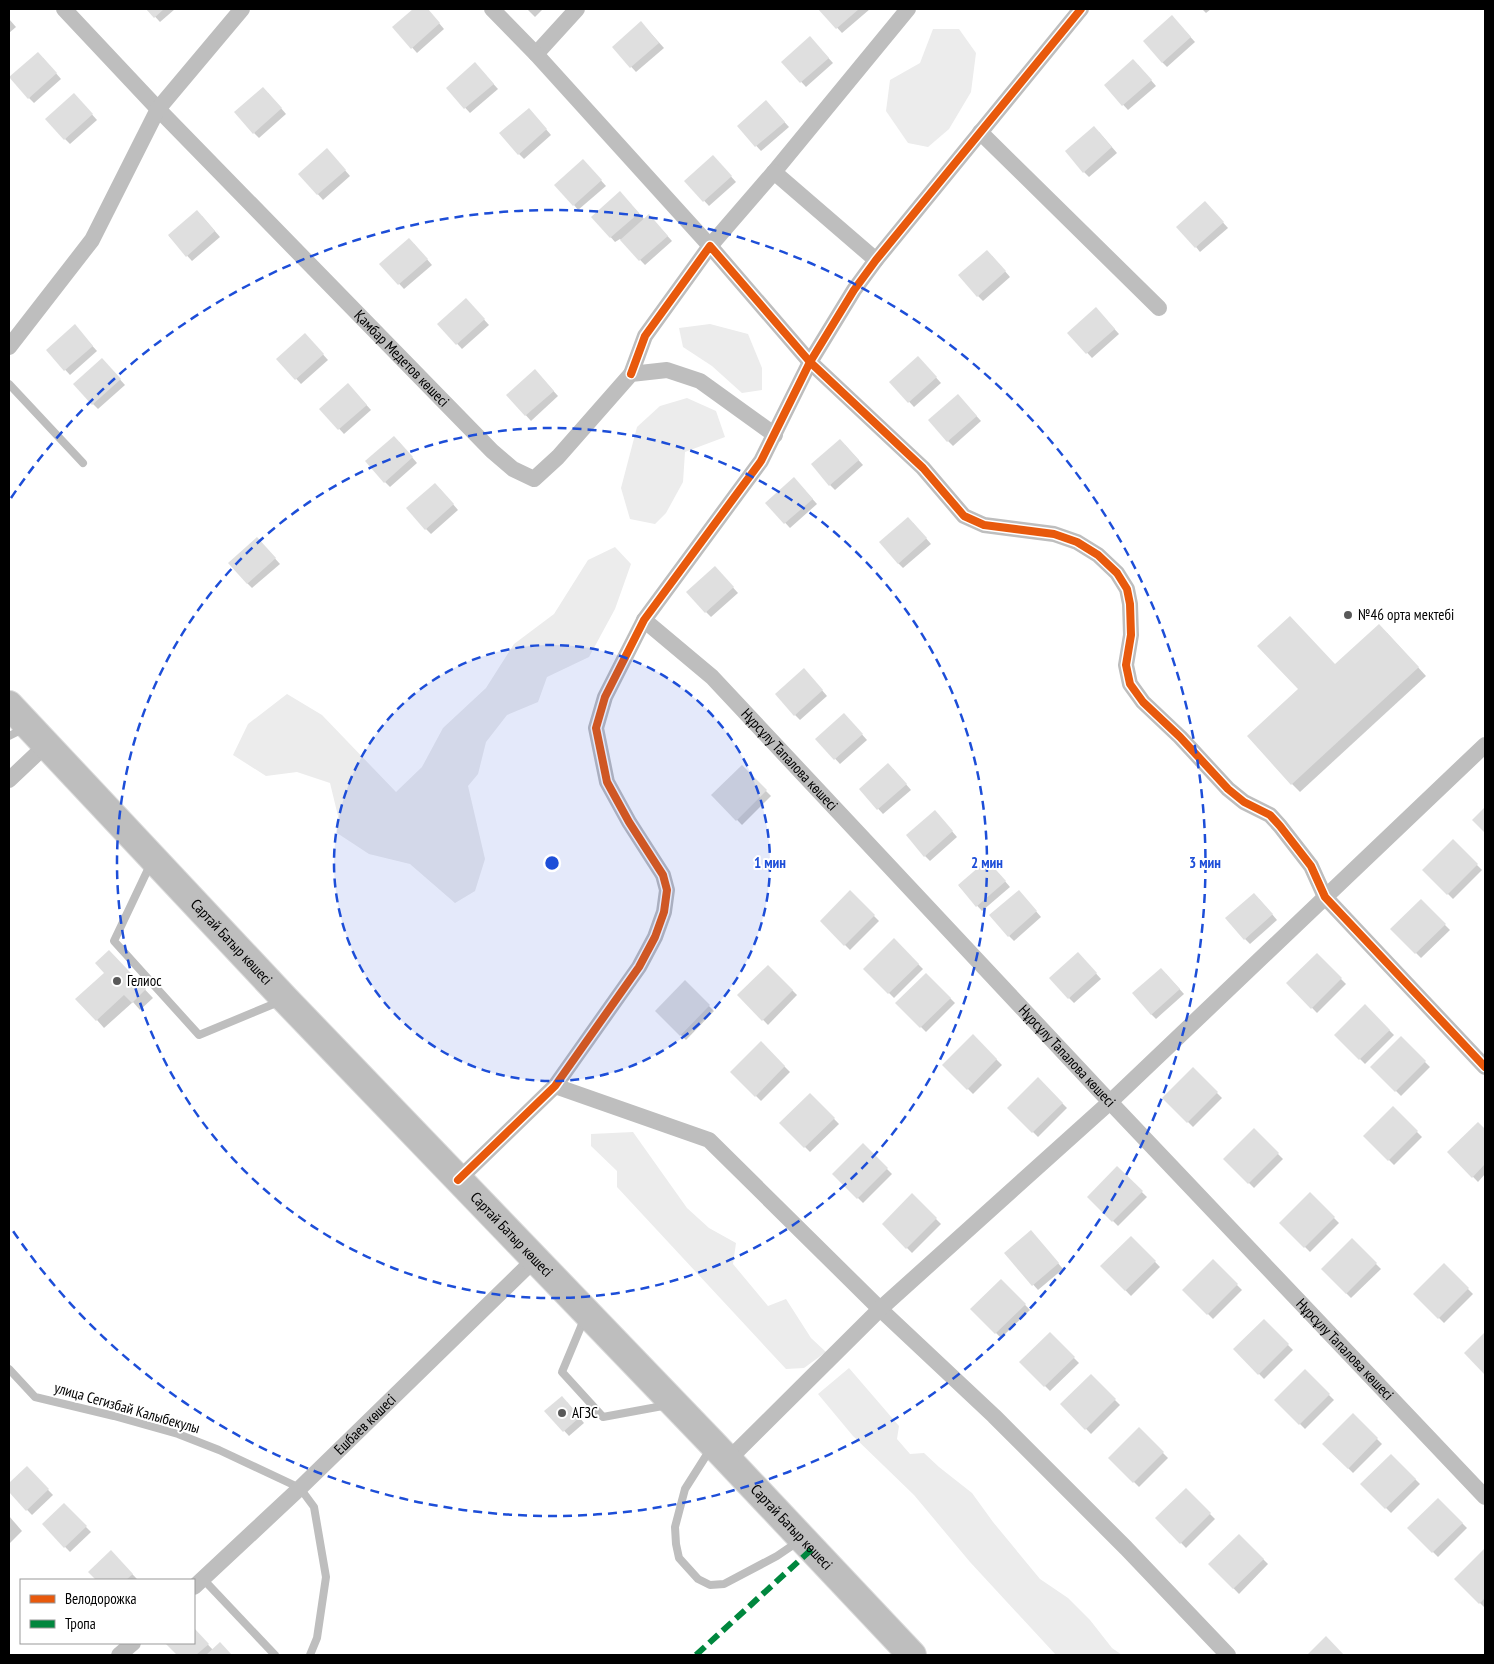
<svg xmlns="http://www.w3.org/2000/svg" width="1494" height="1664" viewBox="0 0 1494 1664" font-family="'PT Sans Narrow',sans-serif">
<style>
.green{fill:#ececec}
.shadow{fill:#0003}
.building{fill:#dfdfdf}
.lines{fill:none;stroke-linecap:round;stroke-linejoin:round}
.highway-casing{stroke:#dbdbdb;stroke-width:30}
.lane{stroke:#bebebe;stroke-width:8}
.street{stroke:#bebebe;stroke-width:16}
.highway{stroke:#bebebe;stroke-width:28}
.quiet{stroke:#00873e;stroke-width:6;stroke-dasharray:12 6;stroke-linecap:butt}
.cycleway-casing{stroke:#fff;stroke-width:11}
.cycleway{stroke:#e8590c;stroke-width:8}
.ring{fill:none;stroke:#1d4ed8;stroke-width:2.5;stroke-dasharray:9 6}
.poi-dot{fill:#595959;stroke:#fff;stroke-width:2}
.labels{text-anchor:middle;stroke-width:4;stroke-linejoin:round;paint-order:stroke}
.street-label{font-size:15px;fill:#000;stroke:#fff}
.poi-label{font-size:15px;fill:#000;stroke:#fff;text-anchor:start}
.centre{fill:#1d4ed8;stroke:#fff;stroke-width:2.5}
.ring-label{font-size:15px;text-anchor:middle;font-weight:bold;fill:#1d4ed8;stroke:#fff;stroke-width:4;stroke-linejoin:round;paint-order:stroke}
</style>
<rect width="100%" height="100%" fill="#fff"/>
<g class="green">
<polygon points="933,29 959,29 976,53 971,92 949,129 928,147 908,143 886,111 890,80 920,63"/>
<polygon points="710,324 748,334 762,368 762,390 742,393 712,366 683,347 679,328"/>
<polygon points="687,398 716,411 725,437 685,452 683,482 666,513 655,524 630,519 621,488 637,427 660,406"/>
<polygon points="615,547 631,564 615,609 589,657 547,677 538,702 507,715 486,742 478,774 468,786 485,859 475,891 455,903 410,864 369,854 337,833 338,816 330,783 297,772 266,776 233,755 248,724 287,694 322,715 396,792 422,767 443,728 486,688 514,644 554,614 588,560"/>
<polygon points="633,1132 687,1208 709,1228 736,1243 733,1264 768,1306 786,1299 811,1338 826,1352 804,1368 786,1369 617,1187 617,1171 591,1146 591,1134"/>
<polygon points="849,1368 899,1426 897,1439 910,1454 924,1453 939,1467 972,1493 993,1522 1040,1579 1068,1598 1090,1620 1112,1648 1122,1655 1056,1655 970,1562 914,1495 853,1436 818,1394"/>
</g>
<g class="shadow">
<polygon points="148,9 175,9 160,22"/>
<polygon points="415,9 427,9 444,29 417,53 394,27"/>
<polygon points="527,9 543,9 535,17"/>
<polygon points="820,9 870,9 842,33"/>
<polygon points="1202,9 1211,9 1206,13"/>
<polygon points="9,19 16,27 9,33"/>
<polygon points="1177,22 1195,42 1167,67 1162,62"/>
<polygon points="646,28 664,48 636,72 613,47"/>
<polygon points="815,43 833,63 806,87 783,62"/>
<polygon points="43,58 61,79 34,103 29,98"/>
<polygon points="1138,65 1156,86 1128,110 1105,85"/>
<polygon points="480,69 498,89 470,113 447,88"/>
<polygon points="268,93 286,114 259,138 254,133"/>
<polygon points="79,100 97,120 70,144 65,139"/>
<polygon points="771,107 789,127 761,151 738,126"/>
<polygon points="533,114 551,135 524,159 519,154"/>
<polygon points="1099,132 1117,153 1089,177 1084,172"/>
<polygon points="332,155 350,176 323,200 300,174"/>
<polygon points="718,162 736,182 709,206 686,181"/>
<polygon points="588,166 606,186 578,210 574,205"/>
<polygon points="625,198 645,220 654,221 672,241 645,265 620,239 615,242 593,217"/>
<polygon points="1210,208 1228,228 1200,252 1196,247"/>
<polygon points="202,216 220,237 192,261 169,236"/>
<polygon points="414,244 432,265 404,289 381,264"/>
<polygon points="992,256 1010,277 983,301 978,296"/>
<polygon points="471,305 489,325 462,349 439,324"/>
<polygon points="1101,314 1119,334 1092,358 1069,333"/>
<polygon points="79,331 97,351 70,375 47,350"/>
<polygon points="310,340 328,360 301,384 278,359"/>
<polygon points="923,363 941,383 914,407 891,382"/>
<polygon points="107,365 125,385 98,409 93,404"/>
<polygon points="540,376 558,396 531,421 508,395"/>
<polygon points="353,390 371,410 344,434 321,409"/>
<polygon points="963,401 981,421 953,446 948,441"/>
<polygon points="399,442 417,463 390,487 385,482"/>
<polygon points="845,445 863,465 835,490 830,485"/>
<polygon points="799,484 817,504 790,528 767,503"/>
<polygon points="440,489 458,510 431,534 426,529"/>
<polygon points="913,523 931,544 903,568 898,563"/>
<polygon points="262,544 280,564 252,588 247,583"/>
<polygon points="720,573 738,593 711,617 706,612"/>
<polygon points="1387,633 1426,676 1300,792 1292,784 1299,690"/>
<polygon points="809,675 827,696 800,720 795,715"/>
<polygon points="849,720 867,740 840,764 817,739"/>
<polygon points="742,767 771,796 742,825 713,795"/>
<polygon points="893,769 911,790 883,814 860,789"/>
<polygon points="939,816 957,837 930,861 925,856"/>
<polygon points="1453,841 1482,870 1453,899 1424,870"/>
<polygon points="992,866 1010,887 982,911 959,886"/>
<polygon points="850,892 879,921 850,950 821,921"/>
<polygon points="1023,896 1041,917 1014,941 1009,936"/>
<polygon points="1259,899 1277,920 1250,944 1245,939"/>
<polygon points="1421,901 1450,930 1421,958 1392,929"/>
<polygon points="894,940 923,969 894,998 865,969"/>
<polygon points="1317,955 1346,984 1317,1013 1288,983"/>
<polygon points="1083,959 1101,979 1074,1003 1069,998"/>
<polygon points="117,960 153,998 140,1010 133,1002 104,1028 97,1020 106,973"/>
<polygon points="768,966 797,995 768,1025 739,995"/>
<polygon points="926,974 955,1003 926,1032 897,1003"/>
<polygon points="1166,974 1184,994 1156,1019 1151,1014"/>
<polygon points="685,982 714,1011 686,1040 656,1011"/>
<polygon points="1365,1006 1394,1035 1365,1064 1336,1035"/>
<polygon points="973,1036 1002,1065 973,1094 944,1065"/>
<polygon points="1401,1038 1430,1067 1401,1096 1372,1067"/>
<polygon points="761,1043 790,1072 761,1101 732,1072"/>
<polygon points="1193,1069 1222,1098 1193,1127 1164,1098"/>
<polygon points="1038,1079 1067,1108 1038,1137 1009,1108"/>
<polygon points="810,1094 839,1124 810,1152 781,1123"/>
<polygon points="1393,1108 1422,1137 1394,1165 1365,1136"/>
<polygon points="1478,1123 1485,1131 1485,1174 1478,1182 1449,1152"/>
<polygon points="1254,1130 1283,1159 1254,1188 1225,1159"/>
<polygon points="863,1145 892,1174 863,1203 834,1174"/>
<polygon points="1117,1168 1147,1197 1118,1226 1089,1197"/>
<polygon points="1310,1194 1339,1223 1310,1252 1281,1223"/>
<polygon points="912,1195 941,1224 912,1253 883,1224"/>
<polygon points="1036,1237 1063,1269 1038,1290 1006,1254"/>
<polygon points="1131,1237 1160,1267 1131,1296 1102,1266"/>
<polygon points="1352,1240 1381,1269 1351,1298 1322,1269"/>
<polygon points="1213,1261 1242,1290 1213,1319 1184,1290"/>
<polygon points="1444,1265 1473,1294 1444,1323 1415,1294"/>
<polygon points="1001,1280 1030,1310 1001,1338 972,1309"/>
<polygon points="1264,1321 1293,1350 1264,1379 1235,1349"/>
<polygon points="1050,1334 1079,1363 1050,1391 1021,1362"/>
<polygon points="1305,1371 1334,1400 1305,1429 1276,1400"/>
<polygon points="1091,1376 1120,1405 1091,1434 1062,1404"/>
<polygon points="567,1402 584,1423 569,1436 546,1411"/>
<polygon points="1353,1415 1382,1444 1353,1473 1324,1444"/>
<polygon points="1139,1429 1168,1458 1139,1487 1110,1458"/>
<polygon points="1391,1455 1420,1484 1391,1513 1362,1484"/>
<polygon points="27,1468 53,1495 32,1515 9,1491 9,1485"/>
<polygon points="1186,1490 1215,1519 1186,1548 1157,1518"/>
<polygon points="1438,1499 1467,1528 1438,1557 1409,1528"/>
<polygon points="64,1505 91,1532 70,1552 43,1524"/>
<polygon points="9,1516 22,1531 9,1544"/>
<polygon points="1239,1535 1268,1564 1239,1594 1210,1564"/>
<polygon points="1485,1550 1485,1608 1456,1579"/>
<polygon points="111,1552 137,1579 136,1580 98,1580 90,1572"/>
<polygon points="194,1630 213,1650 220,1644 231,1655 178,1655 166,1643 194,1643"/>
</g>
<g class="building">
<polygon points="146,9 164,9 154,18"/>
<polygon points="413,9 428,9 440,23 411,49 392,27"/>
<polygon points="818,9 859,9 836,29"/>
<polygon points="1172,15 1191,37 1162,63 1143,41"/>
<polygon points="641,21 659,43 630,68 612,47"/>
<polygon points="810,36 829,58 800,83 781,62"/>
<polygon points="38,52 57,73 28,99 9,77"/>
<polygon points="1133,59 1152,80 1122,106 1104,85"/>
<polygon points="475,62 494,84 464,109 446,88"/>
<polygon points="263,87 282,108 253,134 234,112"/>
<polygon points="74,93 93,114 64,140 45,119"/>
<polygon points="766,100 785,122 755,147 737,126"/>
<polygon points="529,108 547,129 518,155 499,133"/>
<polygon points="1094,126 1112,147 1083,173 1065,151"/>
<polygon points="327,148 346,170 317,195 298,174"/>
<polygon points="713,155 732,176 703,202 684,181"/>
<polygon points="583,159 602,180 573,206 554,185"/>
<polygon points="620,191 639,213 610,238 591,217"/>
<polygon points="1205,201 1224,222 1195,248 1176,227"/>
<polygon points="197,210 215,231 186,257 168,235"/>
<polygon points="649,214 668,236 639,261 620,240"/>
<polygon points="409,238 428,259 398,285 379,264"/>
<polygon points="987,250 1006,271 977,297 958,275"/>
<polygon points="466,298 485,319 456,345 437,324"/>
<polygon points="1096,307 1115,329 1086,354 1067,333"/>
<polygon points="75,324 93,346 64,371 46,350"/>
<polygon points="305,333 324,354 295,380 276,359"/>
<polygon points="918,356 937,377 908,403 889,382"/>
<polygon points="102,358 121,379 92,405 73,384"/>
<polygon points="535,369 554,391 525,416 506,395"/>
<polygon points="348,383 367,405 338,430 319,409"/>
<polygon points="958,394 977,416 947,442 928,420"/>
<polygon points="394,436 413,457 384,483 365,461"/>
<polygon points="840,439 859,460 829,486 811,464"/>
<polygon points="794,477 813,499 784,524 765,503"/>
<polygon points="435,483 454,504 425,530 406,508"/>
<polygon points="908,517 927,538 898,564 879,542"/>
<polygon points="257,537 276,558 247,584 228,563"/>
<polygon points="715,566 734,587 705,613 686,592"/>
<polygon points="1290,616 1335,664 1379,624 1419,667 1291,785 1247,736 1298,689 1257,646"/>
<polygon points="804,668 823,690 794,716 775,694"/>
<polygon points="844,713 863,734 834,760 815,739"/>
<polygon points="888,763 907,784 877,810 859,789"/>
<polygon points="742,765 767,790 736,821 711,795"/>
<polygon points="1485,807 1485,833 1472,820"/>
<polygon points="935,810 953,831 924,857 906,835"/>
<polygon points="1453,839 1478,864 1447,895 1422,870"/>
<polygon points="987,860 1006,881 976,907 958,885"/>
<polygon points="850,890 875,915 844,946 820,921"/>
<polygon points="1019,890 1037,911 1008,937 989,915"/>
<polygon points="1254,893 1273,914 1244,940 1225,918"/>
<polygon points="1421,899 1446,924 1415,954 1390,929"/>
<polygon points="894,938 919,964 888,994 863,969"/>
<polygon points="109,950 146,989 132,1003 124,995 96,1021 75,999 104,973 95,963"/>
<polygon points="1078,952 1097,973 1068,999 1049,978"/>
<polygon points="1317,953 1342,978 1311,1009 1286,983"/>
<polygon points="768,965 793,990 762,1021 737,995"/>
<polygon points="1161,968 1180,989 1151,1015 1132,993"/>
<polygon points="926,973 951,998 920,1028 895,1003"/>
<polygon points="685,980 710,1005 680,1036 655,1011"/>
<polygon points="1365,1004 1390,1030 1359,1060 1334,1035"/>
<polygon points="973,1034 997,1059 967,1090 942,1065"/>
<polygon points="1401,1036 1426,1061 1395,1092 1370,1067"/>
<polygon points="761,1041 785,1066 755,1097 730,1072"/>
<polygon points="1193,1067 1218,1092 1187,1123 1162,1098"/>
<polygon points="1038,1077 1063,1103 1032,1133 1007,1108"/>
<polygon points="810,1093 835,1118 804,1148 779,1123"/>
<polygon points="1393,1106 1418,1131 1388,1161 1363,1136"/>
<polygon points="1478,1122 1485,1129 1485,1164 1472,1178 1447,1152"/>
<polygon points="1254,1128 1279,1153 1248,1184 1223,1159"/>
<polygon points="863,1143 888,1168 857,1199 832,1174"/>
<polygon points="1117,1166 1143,1191 1112,1222 1087,1197"/>
<polygon points="1310,1192 1335,1217 1304,1248 1279,1223"/>
<polygon points="912,1193 937,1218 906,1249 882,1224"/>
<polygon points="1031,1230 1059,1263 1032,1286 1004,1253"/>
<polygon points="1131,1236 1156,1261 1125,1291 1100,1266"/>
<polygon points="1352,1238 1377,1263 1346,1294 1321,1269"/>
<polygon points="1213,1259 1238,1284 1207,1315 1182,1290"/>
<polygon points="1444,1263 1469,1288 1438,1319 1413,1294"/>
<polygon points="1001,1279 1026,1304 995,1334 970,1309"/>
<polygon points="1264,1319 1289,1344 1258,1375 1233,1349"/>
<polygon points="1050,1332 1075,1357 1044,1387 1019,1362"/>
<polygon points="1485,1332 1485,1375 1464,1353"/>
<polygon points="1305,1369 1330,1394 1299,1425 1274,1400"/>
<polygon points="1091,1374 1116,1399 1085,1430 1060,1404"/>
<polygon points="562,1396 580,1417 563,1432 544,1411"/>
<polygon points="1353,1413 1378,1438 1348,1469 1322,1444"/>
<polygon points="1139,1427 1164,1452 1133,1483 1108,1458"/>
<polygon points="1391,1454 1416,1479 1385,1509 1360,1484"/>
<polygon points="27,1466 49,1489 26,1511 9,1492 9,1483"/>
<polygon points="1186,1488 1211,1513 1180,1544 1155,1518"/>
<polygon points="1438,1498 1463,1523 1432,1553 1407,1528"/>
<polygon points="64,1503 87,1526 64,1548 42,1524"/>
<polygon points="1239,1534 1264,1559 1233,1589 1208,1564"/>
<polygon points="1485,1548 1485,1598 1479,1604 1454,1579"/>
<polygon points="111,1550 133,1574 126,1580 96,1580 88,1572"/>
<polygon points="194,1628 209,1644 196,1655 177,1655 165,1643 194,1643"/>
<polygon points="1326,1636 1344,1655 1307,1655"/>
<polygon points="220,1642 232,1655 206,1655"/>
</g>
<g class="lines">
<defs>
<g id="highway">
<path id="s4" d="M9,705l276,294 428,445 199,211"/>
</g>
</defs>
<use href="#highway" class="highway-casing"/>
<g class="lane">
<polyline points="9,384 83,463"/>
<polyline points="9,736 25,728"/>
<polyline points="151,863 114,941 199,1035 281,1001"/>
<polyline points="585,1317 562,1372 603,1417 668,1405"/>
<polyline points="9,1369 35,1397 114,1416 178,1434 219,1450 300,1488 314,1507 326,1577 317,1638 310,1655"/>
<polyline points="711,1448 685,1489 675,1527 676,1544 679,1558 698,1579 710,1585 724,1584 777,1556 799,1541"/>
<polyline points="203,1579 275,1655"/>
</g>
<g class="street">
<path id="s1" d="M64,9l94,100 334,342 21,18 21,10 24,-22 73,-83 36,-4 33,11 75,54"/>
<polyline points="492,9 536,54 577,9"/>
<polyline points="536,54 710,246 774,172 908,9"/>
<polyline points="980,132 1159,308"/>
<polyline points="774,172 876,260"/>
<polyline points="9,347 92,240 158,109 242,9"/>
<polyline points="631,374 645,336 710,246 810,362 923,468 964,516 984,525 1054,534 1077,542 1098,555 1117,573 1127,589 1130,604 1131,635 1126,665 1130,684 1143,702 1180,737 1228,789 1244,802 1270,815 1280,826 1311,866 1325,897 1485,1067"/>
<path id="s2" d="M644,620l68,57 398,425 375,395"/>
<polyline points="9,780 46,745"/>
<polyline points="555,1086 709,1140 880,1309 994,1416 1126,1548 1228,1655"/>
<polyline points="458,1180 555,1086 639,967 655,937 664,912 667,890 663,875 629,822 607,782 596,728 605,697 644,620 761,461 810,362 854,290 876,260 1081,9"/>
<polyline points="728,1460 880,1309 1110,1102 1485,745"/>
<path id="s3" d="M194,1587l106,-99 235,-229"/>
<polyline points="119,1655 133,1643"/>
</g>
<use href="#highway" class="highway"/>
<polyline class="quiet" points="696,1655 812,1549"/>
<defs>
<g id="cycleway">
<polyline points="631,374 645,336 710,246 810,362 923,468 964,516 984,525 1054,534 1077,542 1098,555 1117,573 1127,589 1130,604 1131,635 1126,665 1130,684 1143,702 1180,737 1228,789 1244,802 1270,815 1280,826 1311,866 1325,897 1485,1067"/>
<polyline points="458,1180 555,1086 639,967 655,937 664,912 667,890 663,875 629,822 607,782 596,728 605,697 644,620 761,461 810,362 854,290 876,260 1081,9"/>
</g>
</defs>
<use href="#cycleway" class="cycleway-casing"/>
<use href="#cycleway" class="cycleway"/>
</g>
<circle cx="552" cy="863" r="218" fill="#1d4ed8" fill-opacity=".12"/>
<g class="ring">
<circle cx="552" cy="863" r="218"/>
<circle cx="552" cy="863" r="435"/>
<path d="M11 498A653 653 0 1 1 11 1228"/>
</g>
<g class="poi-dot">
<circle cx="1348" cy="615" r="5"/>
<circle cx="117" cy="981" r="5"/>
<circle cx="562" cy="1413" r="5"/>
</g>
<g class="labels">
<g class="street-label">
<text dy="5" stroke="none"><textPath href="#s1" startOffset="486">Қамбар Медетов көшесі</textPath></text>
<text dy="5" stroke="none"><textPath href="#s2" startOffset="202">Нұрсұлу Тапалова көшесі</textPath></text>
<text dy="5" stroke="none"><textPath href="#s4" startOffset="325">Сартай Батыр көшесі</textPath></text>
<text dy="5" stroke="none"><textPath href="#s2" startOffset="608">Нұрсұлу Тапалова көшесі</textPath></text>
<text dy="5" stroke="none"><textPath href="#s4" startOffset="730">Сартай Батыр көшесі</textPath></text>
<text dy="5" stroke="none"><textPath href="#s2" startOffset="1012">Нұрсұлу Тапалова көшесі</textPath></text>
<text transform="translate(127 1408) rotate(16)" y="5">улица Сегизбай Калыбекулы</text>
<text dy="5" stroke="none"><textPath href="#s3" startOffset="236">Ешбаев көшесі</textPath></text>
<text dy="5" stroke="none"><textPath href="#s4" startOffset="1135">Сартай Батыр көшесі</textPath></text>
</g>
<g class="poi-label">
<text x="1358" y="620">№46 орта мектебі</text>
<text x="127" y="986">Гелиос</text>
<text x="572" y="1418">АГЗС</text>
</g>
</g>
<circle cx="552" cy="863" r="8" class="centre"/>
<g class="ring-label">
<text x="770" y="868">1 мин</text>
<text x="987" y="868">2 мин</text>
<text x="1205" y="868">3 мин</text>
</g>
<rect width="1494" height="1664" fill="none" stroke="#000000" stroke-width="20"/>
<rect x="20" y="1579" width="175" height="65" fill="#ffffff" stroke="#999999"/>
<rect x="30" y="1595" width="25" height="8" fill="#e8590c" stroke="#999999"/>
<text x="65" y="1604" font-size="15" fill="#000000">Велодорожка</text>
<rect x="30" y="1620" width="25" height="8" fill="#00873e" stroke="#999999"/>
<text x="65" y="1629" font-size="15" fill="#000000">Тропа</text>
</svg>
